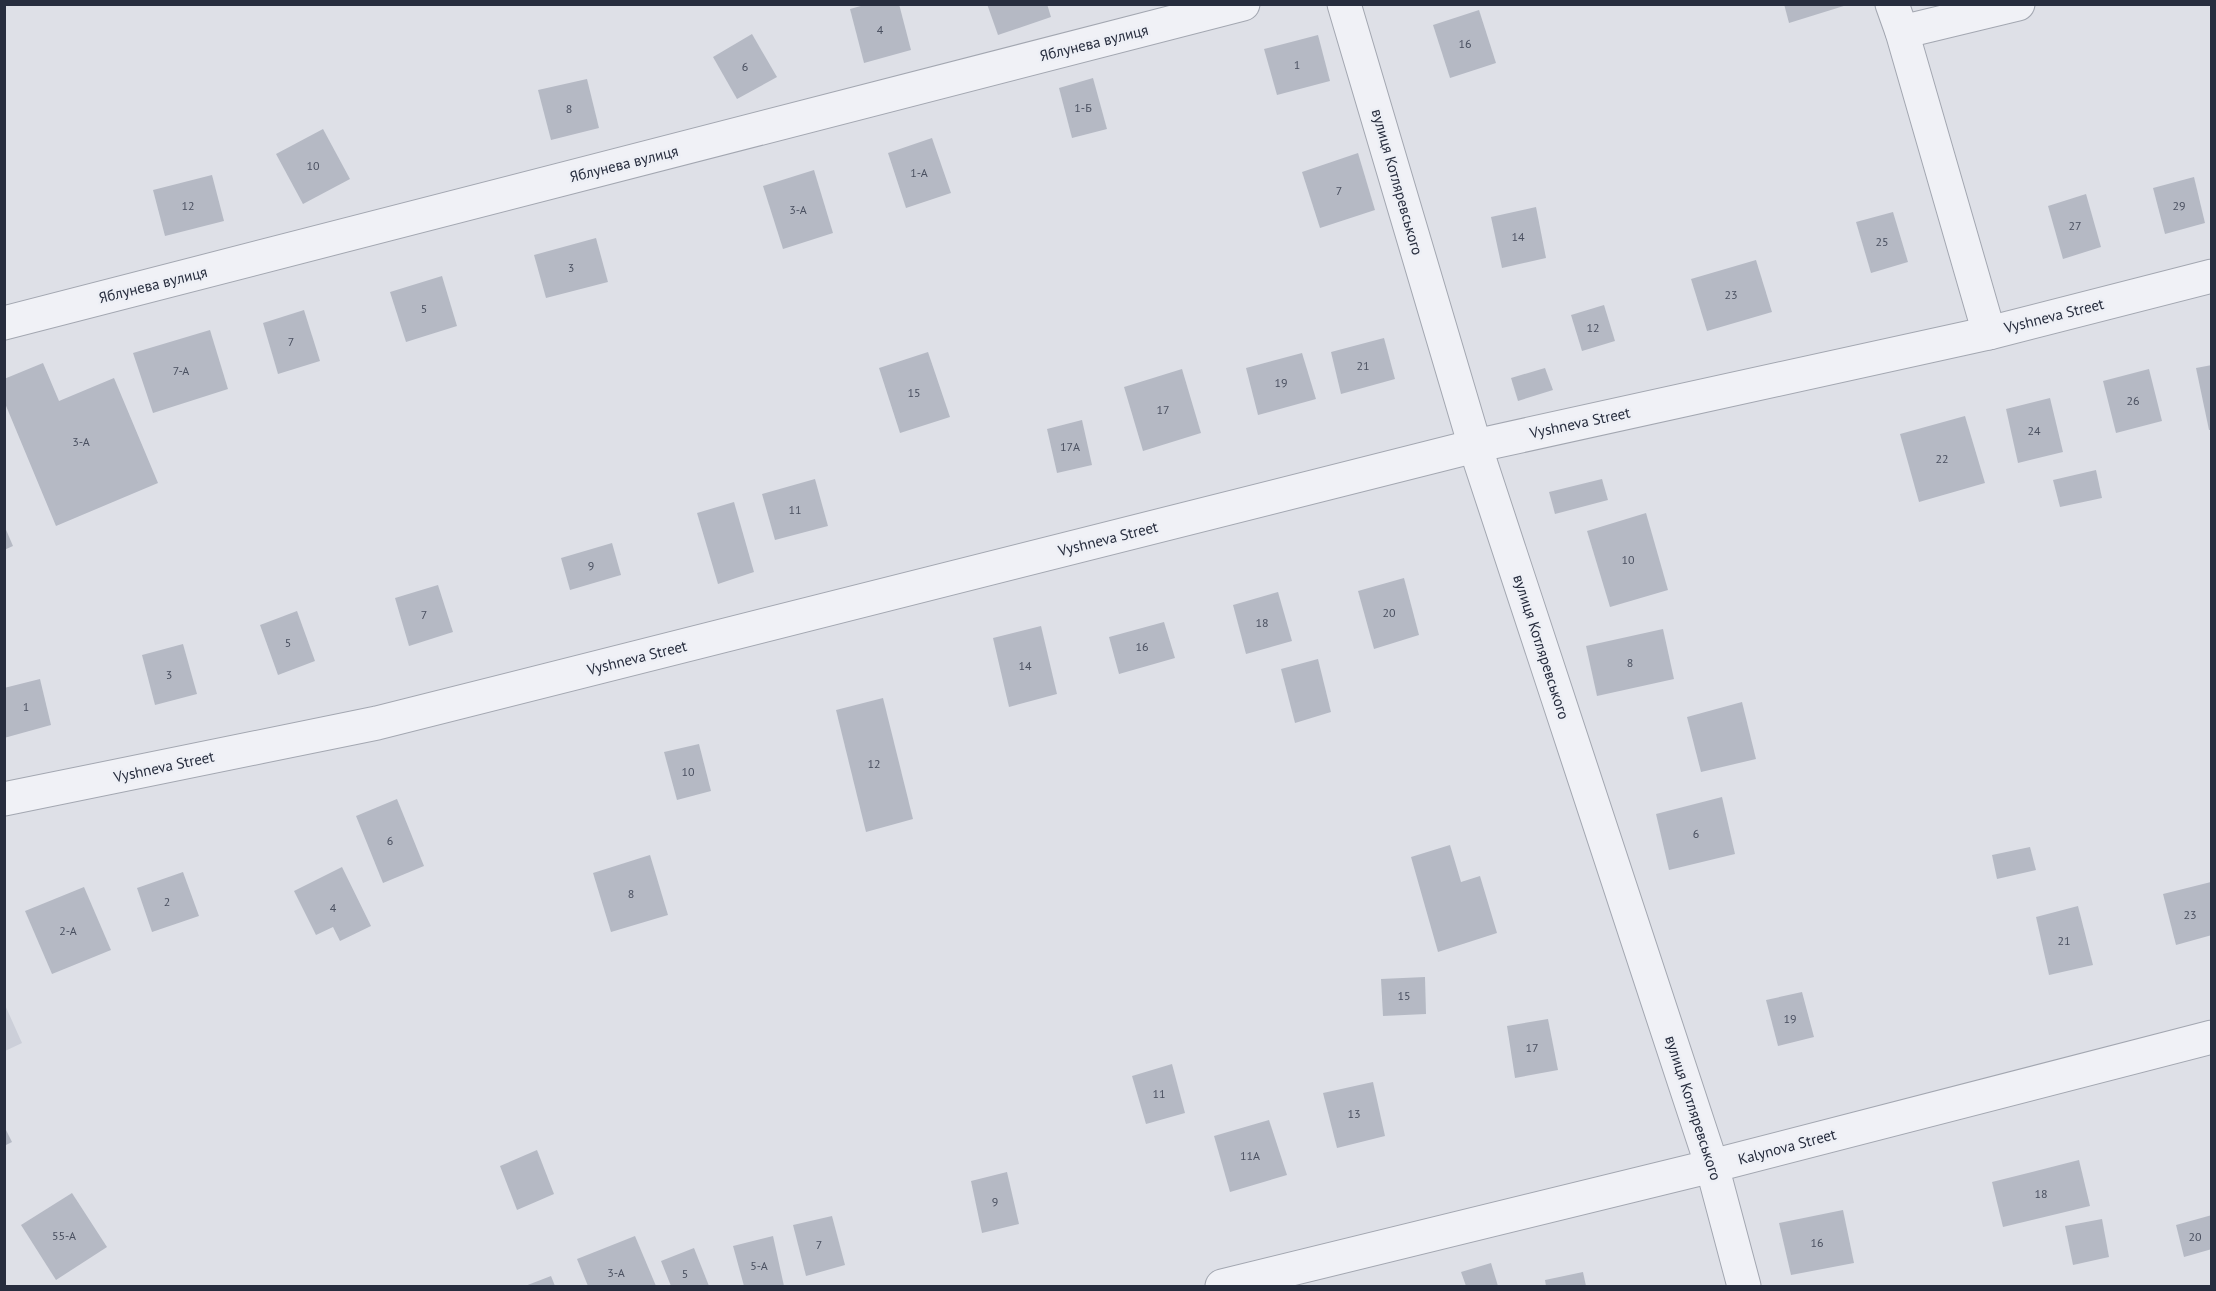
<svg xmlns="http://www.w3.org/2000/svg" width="2216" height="1291" viewBox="0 0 2216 1291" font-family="'PT Sans',sans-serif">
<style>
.built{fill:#cccfd9}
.building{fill:#b5b9c4}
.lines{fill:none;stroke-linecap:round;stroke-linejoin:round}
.minor-casing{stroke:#a3a7b1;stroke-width:35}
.minor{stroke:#f0f1f6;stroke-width:33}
.labels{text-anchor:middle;stroke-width:5;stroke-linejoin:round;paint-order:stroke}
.number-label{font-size:12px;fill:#4a5060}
.street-label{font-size:15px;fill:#272d3e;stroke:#edeff5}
</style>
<rect width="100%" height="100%" fill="#dee0e7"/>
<polygon class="built" points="5,1005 22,1043 5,1051 4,1051"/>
<g class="building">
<polygon points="868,4 899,4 911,50 864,63 850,9"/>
<polygon points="987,4 1047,4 1051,17 998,35"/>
<polygon points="1784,4 1847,4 1847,5 1789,23"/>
<polygon points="1479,10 1496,63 1450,78 1433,25"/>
<polygon points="752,34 777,77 737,99 713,57"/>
<polygon points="1318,35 1330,81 1277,95 1264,49"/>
<polygon points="1093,78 1107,129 1072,138 1059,88"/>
<polygon points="587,79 599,128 551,140 538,90"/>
<polygon points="323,129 350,179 303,204 276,154"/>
<polygon points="932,138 951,193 906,208 888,153"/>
<polygon points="1358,153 1375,210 1320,228 1302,172"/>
<polygon points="814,170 833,233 783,249 763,186"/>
<polygon points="212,175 224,221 165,236 153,190"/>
<polygon points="2194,177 2205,223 2165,234 2153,188"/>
<polygon points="2086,194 2101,247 2063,259 2048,206"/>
<polygon points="1536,207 1546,258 1502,268 1491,217"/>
<polygon points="1893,212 1908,262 1871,273 1856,222"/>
<polygon points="596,238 608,282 546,298 534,255"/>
<polygon points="1756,260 1772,312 1707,331 1691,279"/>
<polygon points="442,276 457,326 406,342 390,292"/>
<polygon points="1604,305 1615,341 1582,351 1571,315"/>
<polygon points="304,310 320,361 278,374 263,323"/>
<polygon points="210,330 228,389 153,413 133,353"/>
<polygon points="1384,338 1395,379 1341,394 1331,352"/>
<polygon points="928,352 950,417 900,433 879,368"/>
<polygon points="1302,353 1316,399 1258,415 1246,368"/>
<polygon points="43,363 59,401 114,378 158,483 56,526 4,401 4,379"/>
<polygon points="2212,365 2212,430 2209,430 2196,368"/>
<polygon points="1545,368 1553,390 1518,401 1511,378"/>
<polygon points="1182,369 1201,433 1143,451 1124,387"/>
<polygon points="2149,369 2162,421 2116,433 2103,381"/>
<polygon points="2050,398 2063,452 2018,463 2006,409"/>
<polygon points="1965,416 1985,483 1919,502 1900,434"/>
<polygon points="1082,420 1092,465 1057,473 1047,429"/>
<polygon points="2096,470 2102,498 2060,507 2053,480"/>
<polygon points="815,479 828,526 775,540 762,494"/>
<polygon points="1602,479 1608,500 1555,514 1549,492"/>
<polygon points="734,502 754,572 718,584 697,513"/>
<polygon points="1646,513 1668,590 1610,607 1587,531"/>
<polygon points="4,525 13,546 4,550"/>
<polygon points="612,543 621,575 570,590 561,558"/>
<polygon points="1404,578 1419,635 1374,649 1358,591"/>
<polygon points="438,585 453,632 409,646 395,598"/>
<polygon points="1278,592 1292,641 1246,654 1233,605"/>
<polygon points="297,611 315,661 278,675 260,625"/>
<polygon points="1164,622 1175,658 1119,674 1109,637"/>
<polygon points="1041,626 1057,694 1009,707 993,638"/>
<polygon points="1663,629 1674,679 1597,696 1586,646"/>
<polygon points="183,644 197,694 155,705 142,655"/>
<polygon points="1318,659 1331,712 1295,723 1281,669"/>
<polygon points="40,679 51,725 4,738 4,688"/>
<polygon points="883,698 913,819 866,832 836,710"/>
<polygon points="1742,702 1756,759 1701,772 1687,717"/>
<polygon points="699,744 711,791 677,800 664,752"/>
<polygon points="1722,797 1735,854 1669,870 1656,814"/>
<polygon points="397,799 424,866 383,883 356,816"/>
<polygon points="1450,845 1461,882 1480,876 1497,933 1438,952 1411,857"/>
<polygon points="2030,847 2036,870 1997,879 1992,855"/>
<polygon points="650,855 668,915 611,932 593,873"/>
<polygon points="342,867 371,926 340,941 333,927 316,935 294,891"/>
<polygon points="183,872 199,916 152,932 137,888"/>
<polygon points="2211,882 2212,935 2176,945 2163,894"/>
<polygon points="84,887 111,950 52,974 25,911"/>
<polygon points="2078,906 2093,965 2049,975 2036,917"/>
<polygon points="1425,977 1426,1014 1383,1016 1381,979"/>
<polygon points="1802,992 1814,1037 1778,1046 1766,1000"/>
<polygon points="1548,1019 1558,1070 1515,1078 1507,1026"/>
<polygon points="1172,1064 1185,1113 1146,1124 1132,1076"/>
<polygon points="1373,1082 1385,1136 1337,1148 1323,1093"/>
<polygon points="1269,1120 1287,1175 1230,1192 1214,1136"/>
<polygon points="4,1126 12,1142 4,1146"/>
<polygon points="537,1150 554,1194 517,1210 500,1166"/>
<polygon points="2079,1160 2090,1206 2003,1227 1992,1182"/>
<polygon points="1007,1172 1019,1224 982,1233 971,1181"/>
<polygon points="72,1193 107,1247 56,1280 21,1225"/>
<polygon points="1843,1210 1854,1263 1791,1275 1779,1223"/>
<polygon points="2212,1215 2212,1249 2184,1257 2176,1225"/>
<polygon points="832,1216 845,1265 806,1276 793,1225"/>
<polygon points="2102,1219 2109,1257 2073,1265 2065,1226"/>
<polygon points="635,1236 656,1286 588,1286 577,1259"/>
<polygon points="773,1236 784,1286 744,1286 733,1246"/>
<polygon points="694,1248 709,1286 671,1286 661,1261"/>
<polygon points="1491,1263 1498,1286 1466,1286 1461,1272"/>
<polygon points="1583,1272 1586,1286 1546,1286 1545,1280"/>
<polygon points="551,1276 555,1286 525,1286"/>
</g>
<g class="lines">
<defs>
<g id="minor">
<polyline points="1344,4 1475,446 1712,1166 1744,1286"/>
<polyline points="1892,4 1902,32 1989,333"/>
<polyline points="1902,32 2018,4"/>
<polyline points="4,323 1243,4"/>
<polyline points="4,799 377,723 1475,446 1989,333 2212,276"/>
<polyline points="1222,1286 1712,1166 2212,1037"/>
</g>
</defs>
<use href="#minor" class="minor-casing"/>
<use href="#minor" class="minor"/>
</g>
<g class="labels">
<g class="number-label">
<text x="880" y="34">4</text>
<text x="1465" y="48">16</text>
<text x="1297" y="69">1</text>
<text x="745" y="71">6</text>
<text x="1083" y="112">1-Б</text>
<text x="569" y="113">8</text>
<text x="313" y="170">10</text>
<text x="919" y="177">1-А</text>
<text x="1339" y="195">7</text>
<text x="188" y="210">12</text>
<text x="2179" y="210">29</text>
<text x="798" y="214">3-А</text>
<text x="2075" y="230">27</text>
<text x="1518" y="241">14</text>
<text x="1882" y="246">25</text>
<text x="571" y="272">3</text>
<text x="1731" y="299">23</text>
<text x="424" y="313">5</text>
<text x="1593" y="332">12</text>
<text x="291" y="346">7</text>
<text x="1363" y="370">21</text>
<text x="181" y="375">7-А</text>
<text x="1281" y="387">19</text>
<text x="914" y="397">15</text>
<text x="2133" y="405">26</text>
<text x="1163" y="414">17</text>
<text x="2034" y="435">24</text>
<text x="81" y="446">3-А</text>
<text x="1070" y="451">17А</text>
<text x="1942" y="463">22</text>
<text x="795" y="514">11</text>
<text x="1628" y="564">10</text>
<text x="591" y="570">9</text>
<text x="1389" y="617">20</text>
<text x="424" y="619">7</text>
<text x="1262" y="627">18</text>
<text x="288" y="647">5</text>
<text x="1142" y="651">16</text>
<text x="1630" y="667">8</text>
<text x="1025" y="670">14</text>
<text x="169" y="679">3</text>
<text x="26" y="711">1</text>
<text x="874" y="768">12</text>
<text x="688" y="776">10</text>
<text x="1696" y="838">6</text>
<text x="390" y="845">6</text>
<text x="631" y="898">8</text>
<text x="167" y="906">2</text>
<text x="333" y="912">4</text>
<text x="2190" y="919">23</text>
<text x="68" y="935">2-А</text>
<text x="2064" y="945">21</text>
<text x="1404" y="1000">15</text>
<text x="1790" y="1023">19</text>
<text x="1532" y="1052">17</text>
<text x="1159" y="1098">11</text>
<text x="1354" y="1118">13</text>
<text x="1250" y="1160">11А</text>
<text x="2041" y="1198">18</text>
<text x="995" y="1206">9</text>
<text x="64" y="1240">55-А</text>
<text x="2195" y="1241">20</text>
<text x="1817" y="1247">16</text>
<text x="819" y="1249">7</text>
<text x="759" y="1270">5-А</text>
<text x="616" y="1277">3-А</text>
<text x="685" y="1278">5</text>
</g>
<g class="street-label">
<text transform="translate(1094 43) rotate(-14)" y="5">Яблунева вулиця</text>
<text transform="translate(624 164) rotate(-14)" y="5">Яблунева вулиця</text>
<text transform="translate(1397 182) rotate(74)" y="5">вулиця Котляревського</text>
<text transform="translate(153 285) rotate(-14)" y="5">Яблунева вулиця</text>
<text transform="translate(2054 316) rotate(-14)" y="5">Vyshneva Street</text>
<text transform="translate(1580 423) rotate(-12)" y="5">Vyshneva Street</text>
<text transform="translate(1108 539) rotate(-14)" y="5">Vyshneva Street</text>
<text transform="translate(1541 647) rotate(72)" y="5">вулиця Котляревського</text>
<text transform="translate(637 658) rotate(-14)" y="5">Vyshneva Street</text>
<text transform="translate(164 767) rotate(-12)" y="5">Vyshneva Street</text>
<text transform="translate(1693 1108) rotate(72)" y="5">вулиця Котляревського</text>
<text transform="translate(1787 1147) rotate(-15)" y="5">Kalynova Street</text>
</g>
</g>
<rect width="2216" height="1291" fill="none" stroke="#272d3e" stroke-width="12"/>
</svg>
